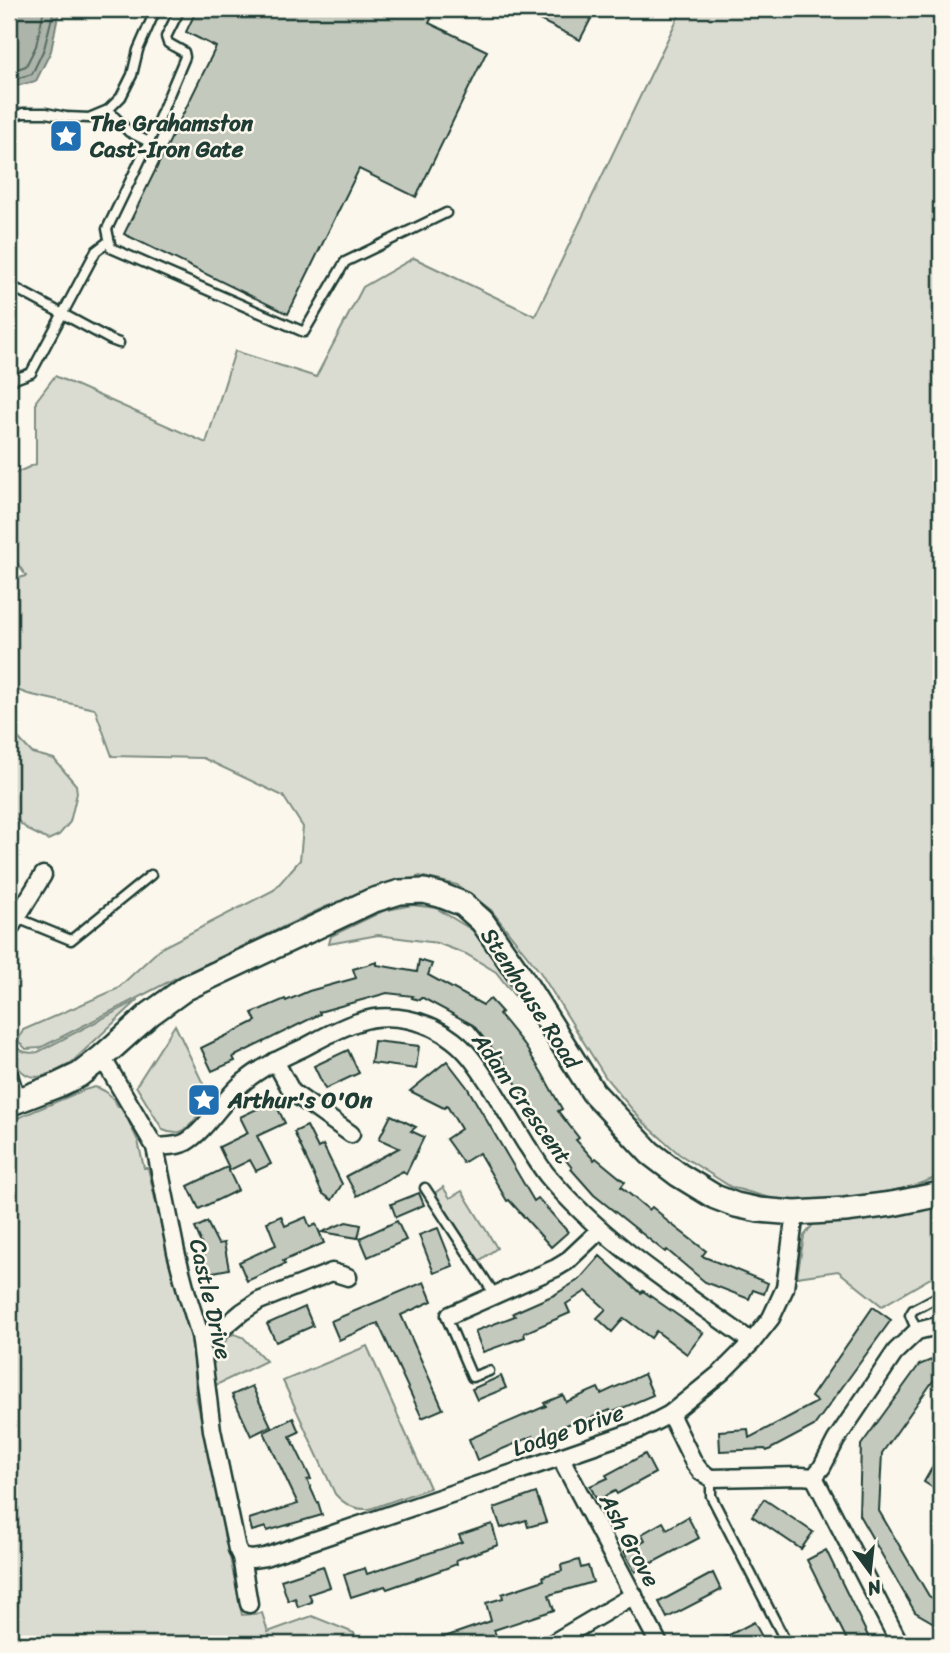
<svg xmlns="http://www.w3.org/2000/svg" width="950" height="1653" viewBox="0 0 950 1653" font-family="Sriracha,sans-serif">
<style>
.green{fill:#dbdcd1;stroke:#7d8c82;stroke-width:2}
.water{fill:#adb4aa;stroke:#74847b;stroke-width:2}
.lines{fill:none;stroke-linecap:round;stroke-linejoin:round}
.shore{stroke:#586d63;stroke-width:2}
.building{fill:#c4c9be;stroke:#1f3d34;stroke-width:2}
.lane-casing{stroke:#1f3d34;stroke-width:13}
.street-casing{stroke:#1f3d34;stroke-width:21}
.secondary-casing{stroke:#1f3d34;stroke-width:28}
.lane{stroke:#fbf7ec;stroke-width:8}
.street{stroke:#fbf7ec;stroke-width:16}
.secondary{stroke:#fbf7ec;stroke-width:23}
.labels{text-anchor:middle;stroke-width:5;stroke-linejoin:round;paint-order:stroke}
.poi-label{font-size:23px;font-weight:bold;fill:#1f3d34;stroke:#fbf7ec;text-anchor:start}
.street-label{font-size:23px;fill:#1f3d34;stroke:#fbf7ec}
</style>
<rect width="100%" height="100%" fill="#fbf7ec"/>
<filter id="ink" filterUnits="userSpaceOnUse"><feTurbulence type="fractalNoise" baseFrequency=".0143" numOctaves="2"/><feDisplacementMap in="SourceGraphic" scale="14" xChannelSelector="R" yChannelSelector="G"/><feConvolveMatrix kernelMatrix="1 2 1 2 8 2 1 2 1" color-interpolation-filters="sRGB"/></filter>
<g filter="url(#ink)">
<g class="green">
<polygon points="682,9 941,9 941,1176 907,1188 831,1201 788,1203 731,1187 679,1154 641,1120 606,1078 540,972 491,910 457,885 420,876 325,907 176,978 40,1048 26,1049 18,1041 23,1030 117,989 161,948 274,890 300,860 303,827 283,796 203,758 112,756 95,709 28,694 9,687 9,581 26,576 9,551 9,476 36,464 36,401 55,376 206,443 235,351 316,377 363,287 414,258 535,316"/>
<polygon points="9,728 32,753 54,759 76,785 77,793 70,822 59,835 48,840 28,830 9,813"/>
<polygon points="412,905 436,908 482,936 566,1062 496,972 466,954 437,943 378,935 329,944 331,936 383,911"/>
<path d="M138,1000l-67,63c-21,12 -46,26 -57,-5 -3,-8 -5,-14 -5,-23l4,-1c0,15 11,21 25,18z"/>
<path d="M175,1025l32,67 -8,10 5,6c-12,14 -20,32 -41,22l-27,-44z"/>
<path d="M95,1087c13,4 17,9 23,20h6l5,9v6l9,19 6,27h4l27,118 18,54 3,55 46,220 20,-2 6,19 44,-16 42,17 3,11h-348v-520l6,-5 69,-29z"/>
<polygon points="443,1187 450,1198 462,1191 497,1248 479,1261 435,1193"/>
<polygon points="941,1205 941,1272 882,1306 838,1271 797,1277 804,1236 816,1221"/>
<polygon points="234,1334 243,1337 266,1361 214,1386 212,1367 228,1336"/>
<path d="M367,1346l63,142 -60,21c-15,1 -25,-4 -35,-15l-52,-113z"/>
</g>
<polygon class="water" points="9,9 62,9 58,16 51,51 36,81 9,88"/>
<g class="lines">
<g class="shore">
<polyline points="9,72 26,66 36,46 44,9"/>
<polyline points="9,81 32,74 44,49 54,9"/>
</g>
</g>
<g class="building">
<polygon points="197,9 436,9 429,23 487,51 416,197 359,169 288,314 124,234 216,47 186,32"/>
<polygon points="517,9 596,9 580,40"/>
<polygon points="419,960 432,964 428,975 483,1005 490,999 502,1012 499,1014 525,1046 542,1073 562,1109 558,1111 579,1138 576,1140 594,1160 596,1158 625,1182 621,1187 649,1210 652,1207 663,1216 662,1217 706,1251 702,1256 768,1283 764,1294 753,1290 749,1299 705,1282 667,1250 665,1252 594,1195 571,1169 572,1168 547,1136 497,1051 495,1052 473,1025 423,998 421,998 420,1000 412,998 413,996 387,993 319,1012 320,1014 233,1057 235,1061 212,1071 201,1048 256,1021 252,1013 285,999 286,1001 309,991 356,978 353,969 377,962 377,965 417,972"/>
<polygon points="374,1041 419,1046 416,1069 371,1063"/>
<polygon points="348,1050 359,1073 325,1089 314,1066"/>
<polygon points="447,1061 467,1087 534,1201 538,1198 568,1232 551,1247 509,1200 507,1201 479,1153 463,1163 446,1139 461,1129 447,1106 444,1108 410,1091"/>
<polygon points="274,1101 285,1123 257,1136 271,1164 256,1171 250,1160 230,1170 219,1147 248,1133 240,1117"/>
<polygon points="391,1115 416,1127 411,1131 424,1137 406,1174 403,1171 357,1196 346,1176 399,1148 379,1139"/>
<polygon points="307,1126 318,1148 323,1145 342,1184 332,1200 322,1193 294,1132"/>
<polygon points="227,1167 238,1190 199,1209 188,1186"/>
<polygon points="419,1193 424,1205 396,1217 391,1204"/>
<polygon points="281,1216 285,1226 306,1217 310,1227 316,1224 324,1243 283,1261 285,1264 247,1281 239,1262 276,1245 267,1222"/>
<polygon points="397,1221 406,1240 368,1257 360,1238"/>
<polygon points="207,1222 218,1244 224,1243 229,1269 208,1273 202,1246 199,1239 200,1239 195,1228"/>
<polygon points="346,1222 361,1225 358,1238 322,1232"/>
<polygon points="438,1228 453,1266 434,1273 419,1235"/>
<polygon points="600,1256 641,1293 643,1291 703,1333 687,1354 656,1331 651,1338 624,1318 612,1332 597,1318 606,1309 586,1291 566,1304 570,1313 524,1333 525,1337 483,1352 475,1331 515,1316 513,1313 554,1295 580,1279"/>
<polygon points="424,1282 432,1301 401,1315 443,1409 422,1418 378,1323 339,1340 331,1321"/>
<polygon points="305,1307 313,1326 276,1342 267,1324"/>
<polygon points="873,1307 891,1320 814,1426 767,1451 765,1449 720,1451 719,1431 748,1429 749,1438 817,1402 811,1397"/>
<polygon points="941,1356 941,1378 933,1381 882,1453 879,1511 929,1596 941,1603 941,1627 915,1612 859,1515 861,1445 919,1365"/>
<polygon points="644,1374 653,1395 611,1413 610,1410 576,1424 575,1421 534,1440 533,1436 477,1460 469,1439 546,1406 544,1403 563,1395 566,1402 598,1388 601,1394"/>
<polygon points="501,1376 506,1388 477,1400 472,1389"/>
<polygon points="252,1386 271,1426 251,1436 232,1395"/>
<polygon points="293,1418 299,1432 290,1436 311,1479 307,1480 317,1502 318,1502 322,1515 267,1531 266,1527 252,1531 249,1519 298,1504 264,1432"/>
<polygon points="941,1452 941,1493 924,1482"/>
<polygon points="645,1454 655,1473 617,1494 615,1491 597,1500 590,1486 608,1478 606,1475"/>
<polygon points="536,1493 546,1522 528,1527 526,1520 501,1528 494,1508"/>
<polygon points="764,1499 813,1532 801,1549 752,1516"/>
<polygon points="688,1517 699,1538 635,1572 624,1552 645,1540 642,1534 663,1522 667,1529"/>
<polygon points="492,1524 498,1545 456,1560 457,1564 444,1569 387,1589 385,1586 351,1597 344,1575 365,1568 367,1574 462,1542 459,1535"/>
<polygon points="826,1550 870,1640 863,1644 849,1644 807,1560"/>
<polygon points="579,1560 581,1568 588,1566 593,1582 549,1595 554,1610 494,1630 499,1644 430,1644 430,1642 491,1621 486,1603 503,1598 502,1594 544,1580 543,1576 562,1571 561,1565"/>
<polygon points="323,1566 330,1587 309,1594 312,1602 298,1607 295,1598 288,1601 281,1580"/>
<polygon points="713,1573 721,1590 667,1618 659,1602"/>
<polygon points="754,1622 766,1644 711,1644 735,1632"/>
</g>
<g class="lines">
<defs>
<g id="lane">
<polyline points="108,110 129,132 149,142 107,229 111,248 304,332 345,262 446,213"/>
<polyline points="9,117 23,113 46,113 66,117 89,118 108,110 121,97 132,75 138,50 156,9"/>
<polyline points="149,142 185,57 184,52 168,43 166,37 180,9"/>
<polyline points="9,285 111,340 119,343"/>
<polyline points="9,381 31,373 96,251 109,241"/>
<polyline points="17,918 71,940 151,875"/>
<polyline points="425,1188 495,1295"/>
<polyline points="450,1315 448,1321 472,1377 489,1371"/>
<polyline points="917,1331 910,1315 913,1310 941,1295"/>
<polyline points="711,1478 711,1496 787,1644"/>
</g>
<g id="street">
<polyline points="9,930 43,875"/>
<polyline points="102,1057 155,1147 176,1252 187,1294 200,1335 212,1430 237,1549 241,1557 249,1604"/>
<polyline points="275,1061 292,1092 351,1134"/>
<polyline points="9,1075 17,1101"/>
<path d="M155,1147c10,-1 22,0 31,-5 20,-11 39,-46 59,-61 18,-15 39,-24 60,-34 17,-9 34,-19 53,-25 31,-11 70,-2 95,18 16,12 26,29 37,45 12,20 24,39 36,59 7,10 13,21 21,31 57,68 134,116 205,167"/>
<polyline points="450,1315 556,1268 566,1262 600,1230"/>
<polyline points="200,1335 213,1332 223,1328 242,1312 259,1301 332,1272 348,1277"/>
<polyline points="670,1414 694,1463 701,1472 711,1478 801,1476 814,1477 822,1467 836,1440 896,1351 917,1331 941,1325"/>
<polyline points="563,1456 565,1466 659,1644"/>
<polyline points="814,1477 900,1644"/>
<polyline points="241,1557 252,1559 265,1557 563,1456 641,1429 670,1414 722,1372 752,1342 771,1318 785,1288 795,1213"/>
<polyline points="551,1644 634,1595"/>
</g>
<polyline id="secondary" points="9,1104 58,1085 79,1075 102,1057 150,1014 186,988 371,901 400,892 424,891 440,895 463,904 482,921 517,971 593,1092 650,1153 679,1175 715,1197 736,1205 759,1210 795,1213 845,1210 892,1204 941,1194"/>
</defs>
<use href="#lane" class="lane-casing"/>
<use href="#street" class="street-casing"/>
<use href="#secondary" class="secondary-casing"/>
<use href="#lane" class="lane"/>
<use href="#street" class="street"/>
<use href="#secondary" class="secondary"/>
</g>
</g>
<defs>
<symbol id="sight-square" viewBox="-11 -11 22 22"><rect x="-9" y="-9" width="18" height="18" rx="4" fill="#1f6fb2" stroke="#fbf7ec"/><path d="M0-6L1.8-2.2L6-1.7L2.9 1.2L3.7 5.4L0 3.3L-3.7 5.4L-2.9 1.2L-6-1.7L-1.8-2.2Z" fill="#fff"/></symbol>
</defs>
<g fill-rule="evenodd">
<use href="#sight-square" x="47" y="117" width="38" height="38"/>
<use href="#sight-square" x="185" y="1081" width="38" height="38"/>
</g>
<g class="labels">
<g class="poi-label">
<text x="90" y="131">The Grahamston<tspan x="90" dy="26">Cast-Iron Gate</tspan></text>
<text x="228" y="1108">Arthur's O'On</text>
</g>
<g class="street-label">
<text transform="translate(531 998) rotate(57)" y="8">Stenhouse Road</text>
<text transform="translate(522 1098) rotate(55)" y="8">Adam Crescent</text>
<text transform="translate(211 1299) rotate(77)" y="8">Castle Drive</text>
<text transform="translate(568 1430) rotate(-19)" y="8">Lodge Drive</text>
<text transform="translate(630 1540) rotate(62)" y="8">Ash Grove</text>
</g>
</g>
<rect width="950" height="1653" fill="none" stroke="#fbf7ec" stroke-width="35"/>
<rect x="18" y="18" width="915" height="1618" fill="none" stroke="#1f3d34" stroke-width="2.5" filter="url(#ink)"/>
<g transform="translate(870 1572) rotate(165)" stroke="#fbf7ec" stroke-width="5" paint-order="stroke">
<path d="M0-5L12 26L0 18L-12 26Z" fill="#1f3d34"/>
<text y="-10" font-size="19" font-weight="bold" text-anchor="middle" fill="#1f3d34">N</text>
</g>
</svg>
